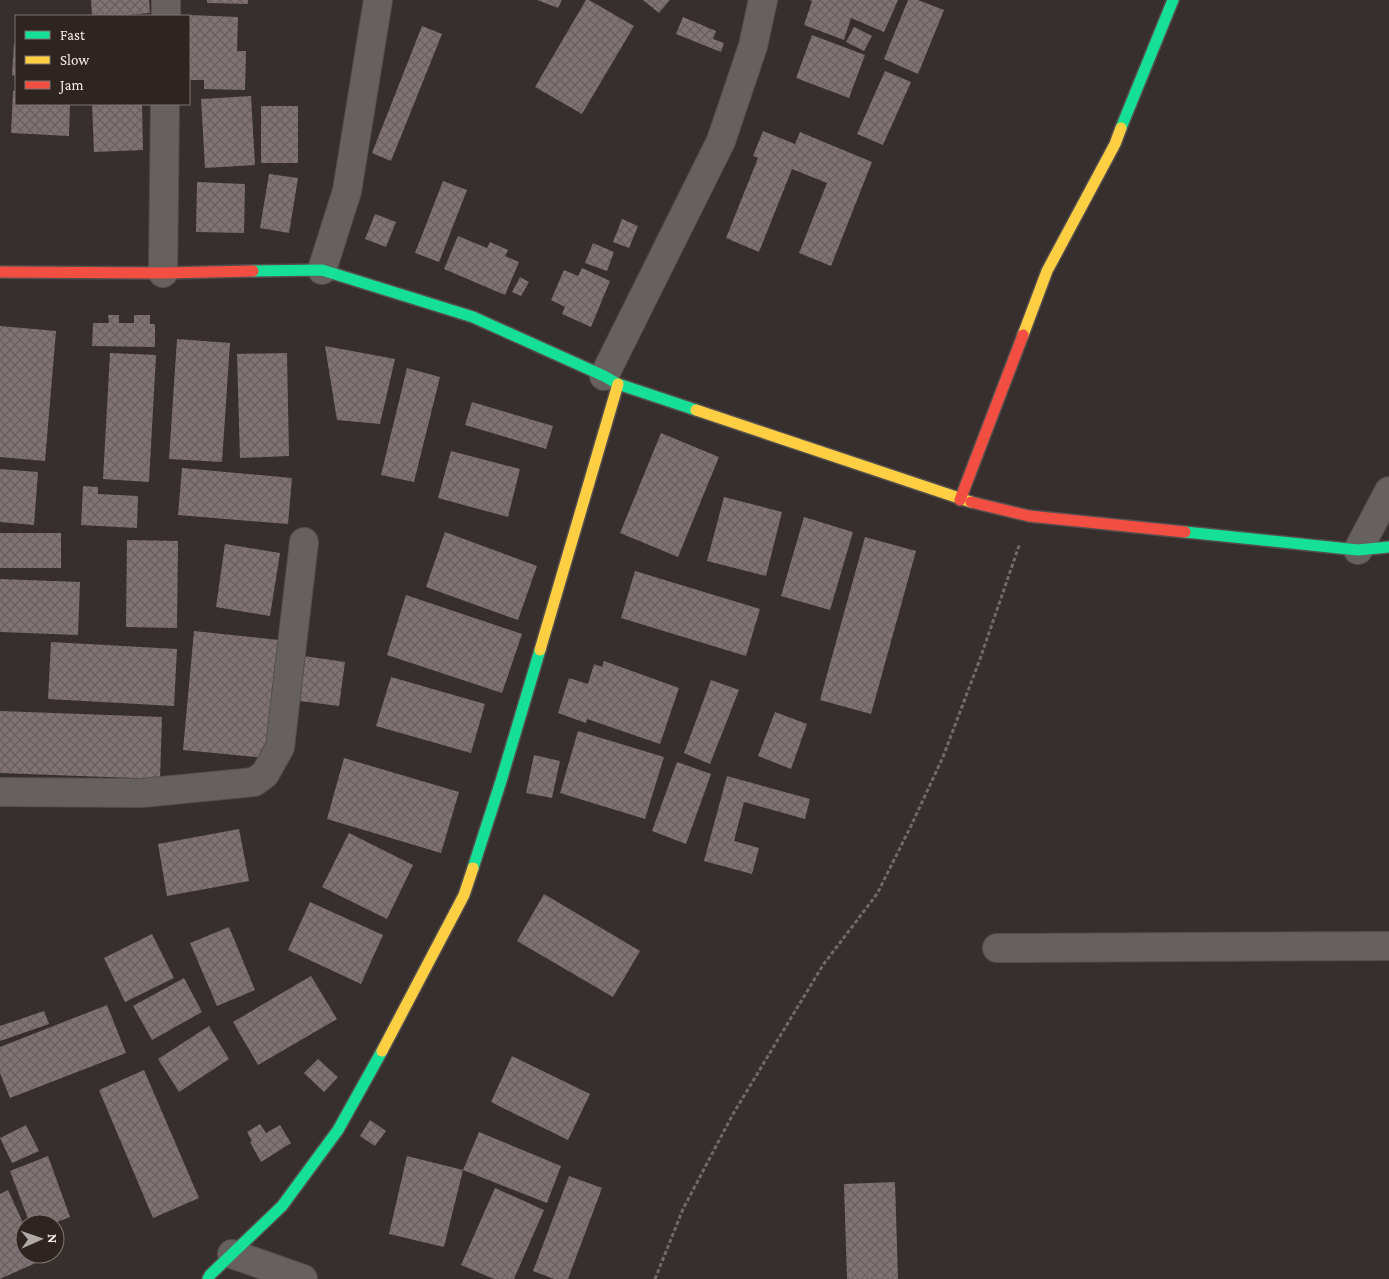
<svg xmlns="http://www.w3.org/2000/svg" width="1389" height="1279" viewBox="0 0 1389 1279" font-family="'Crimson Pro',serif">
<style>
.building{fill:url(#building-cross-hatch)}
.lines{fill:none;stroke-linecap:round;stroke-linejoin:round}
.street-casing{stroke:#544e4d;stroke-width:30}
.fast-casing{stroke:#544e4d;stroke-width:14}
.slow-casing{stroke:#544e4d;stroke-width:14}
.jam-casing{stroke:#544e4d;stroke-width:14}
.path{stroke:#706b6a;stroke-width:3;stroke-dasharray:4 2.5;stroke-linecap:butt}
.street{stroke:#66615f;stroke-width:28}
.fast{stroke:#16e098;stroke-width:11}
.slow{stroke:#ffcf43;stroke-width:11}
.jam{stroke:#f24e42;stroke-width:11}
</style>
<defs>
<pattern id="building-cross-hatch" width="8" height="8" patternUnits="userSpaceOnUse" patternTransform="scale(1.25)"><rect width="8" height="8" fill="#817276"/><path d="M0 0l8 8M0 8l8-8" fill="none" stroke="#685f60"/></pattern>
</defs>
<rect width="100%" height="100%" fill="#362f2e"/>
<g class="building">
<polygon points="91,0 149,0 150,13 115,16 92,16"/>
<polygon points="207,0 248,0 248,4 207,3"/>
<polygon points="537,0 562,0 558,8"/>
<polygon points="586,0 589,0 634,26 582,114 535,87"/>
<polygon points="643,0 670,0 659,13"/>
<polygon points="809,0 898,0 884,32 851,18 844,40 804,25 812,1"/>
<polygon points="908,0 918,0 944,10 918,74 884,59"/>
<polygon points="189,15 238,17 237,51 246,51 245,90 204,89 204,80 189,80"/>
<polygon points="683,17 716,31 713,39 724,43 721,52 676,34"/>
<polygon points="422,26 442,34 391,161 372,153"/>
<polygon points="854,27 872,36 864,51 846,42"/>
<polygon points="812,35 865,55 849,98 796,78"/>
<polygon points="14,44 16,44 16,76 12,75"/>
<polygon points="885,71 911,82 883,145 857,134"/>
<polygon points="13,91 16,91 16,104 70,104 69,136 11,133"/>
<polygon points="251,96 255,165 205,168 201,99"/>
<polygon points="92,104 142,104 143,150 94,152"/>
<rect x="261" y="106" width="37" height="57"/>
<polygon points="763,131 795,144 800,132 872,162 831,266 799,253 827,183 792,169 759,252 726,238 758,158 753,156"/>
<polygon points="269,174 298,178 289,233 260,228"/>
<polygon points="443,181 467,190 439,262 415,253"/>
<polygon points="197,182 245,184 244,233 196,232"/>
<polygon points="375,214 396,222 386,247 365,239"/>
<polygon points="622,219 638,226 629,248 613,242"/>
<polygon points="458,236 487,248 490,242 508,250 505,256 519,262 505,295 444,269"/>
<polygon points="593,243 614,252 607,271 585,263"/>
<polygon points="582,268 610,281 591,327 562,314 565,307 551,300 564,270 578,276"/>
<polygon points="520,277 529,282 521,296 512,292"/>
<polygon points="108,315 119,315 119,323 134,323 134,315 150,315 150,324 155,324 155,347 92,346 93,323 109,323"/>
<polygon points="0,326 56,331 45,461 0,457"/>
<polygon points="177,339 230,343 222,462 169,459"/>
<polygon points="325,346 395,359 380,424 337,420"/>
<polygon points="110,353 156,355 149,482 103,479"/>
<polygon points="287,353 289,456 240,458 237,354"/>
<polygon points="407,368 440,377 414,482 381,475"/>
<polygon points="472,402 553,426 546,449 465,425"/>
<polygon points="661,433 719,457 678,557 620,533"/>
<polygon points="451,451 520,469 508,517 438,498"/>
<polygon points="182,468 292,478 288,524 178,515"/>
<polygon points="0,469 38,472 34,525 0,522"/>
<polygon points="83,486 98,487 98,494 138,496 137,528 81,525"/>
<polygon points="724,497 782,512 766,576 707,561"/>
<polygon points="804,517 853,532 830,610 781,596"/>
<polygon points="445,532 537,566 518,620 426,587"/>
<rect x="0" y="533" width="61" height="35"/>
<polygon points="865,537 916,551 871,714 820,700"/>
<polygon points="127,540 178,541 177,628 126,627"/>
<polygon points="225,544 280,553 270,616 216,607"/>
<polygon points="635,571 760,609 746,656 621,618"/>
<polygon points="0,579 80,582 78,635 0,632"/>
<polygon points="406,595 522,634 502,693 387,655"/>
<polygon points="194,631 279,640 267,758 183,750"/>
<polygon points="51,642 177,649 174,706 48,699"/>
<polygon points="297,655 345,662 339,706 292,700"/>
<polygon points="604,661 679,688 660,744 587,719 586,723 558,713 569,678 588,684 594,664 602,667"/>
<polygon points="391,677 485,704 471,753 376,726"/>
<polygon points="711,680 739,690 710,764 684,753"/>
<polygon points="0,711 162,717 160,779 0,773"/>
<polygon points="775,712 807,724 791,769 758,756"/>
<polygon points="578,731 664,757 645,819 560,793"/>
<polygon points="534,755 560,761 552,798 526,793"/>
<polygon points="344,758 459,792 441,853 327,819"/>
<polygon points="677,762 711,774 686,844 652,831"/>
<polygon points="727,776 810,799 805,819 744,802 734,841 759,848 752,874 704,861"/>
<polygon points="239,829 249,881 167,896 158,844"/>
<polygon points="349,833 413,865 387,919 322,887"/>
<polygon points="544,894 640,951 613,997 517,941"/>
<polygon points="310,902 383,935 361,984 288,950"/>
<polygon points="229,927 255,990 217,1006 190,943"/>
<polygon points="152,934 174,978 125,1002 104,958"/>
<polygon points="311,976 337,1019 258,1065 233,1022"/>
<polygon points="184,978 202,1012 152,1040 133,1006"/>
<polygon points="107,1005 126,1053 10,1098 0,1073 0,1047"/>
<polygon points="44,1011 49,1024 0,1041 0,1026"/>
<polygon points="209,1026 229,1059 179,1092 158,1059"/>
<polygon points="512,1056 590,1094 568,1140 491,1102"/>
<polygon points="318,1059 338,1077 324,1092 304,1073"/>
<polygon points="144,1070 199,1198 153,1218 99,1090"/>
<polygon points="370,1120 386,1131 375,1146 360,1136"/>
<polygon points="260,1124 266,1133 280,1125 291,1143 261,1162 250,1142 252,1141 247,1132"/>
<polygon points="26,1125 39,1151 12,1163 0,1138"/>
<polygon points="479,1132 561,1166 547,1203 463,1170"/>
<polygon points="48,1156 70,1217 52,1224 30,1224 10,1171"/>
<polygon points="407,1156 463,1170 444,1247 389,1234"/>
<polygon points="569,1176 602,1188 568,1279 554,1279 533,1271"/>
<polygon points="895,1182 898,1279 847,1279 844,1184"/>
<polygon points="495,1188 544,1210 514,1279 494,1279 461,1265"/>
<polygon points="8,1190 25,1227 25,1254 37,1254 40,1261 0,1279 0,1194"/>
</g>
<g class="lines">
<defs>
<g id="street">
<polyline points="166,16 166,0"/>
<polyline points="322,270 347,191 378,0"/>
<polyline points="163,273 165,104"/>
<polyline points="604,376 721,141 753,46 763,0"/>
<polyline points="1358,550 1389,491"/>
<polyline points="0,792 142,793 254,782 265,774 280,747 304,542"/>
<polyline points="997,948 1389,946"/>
<polyline points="232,1254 303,1279"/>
</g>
<g id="fast">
<polyline points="1121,128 1173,0"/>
<polyline points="253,271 322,270 473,317 604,376 618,384 696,410"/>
<polyline points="1185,532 1358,550 1389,547"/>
<polyline points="473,868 501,781 540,650"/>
<polyline points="208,1279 210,1275 282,1206 338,1130 382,1051"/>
</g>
<g id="slow">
<polyline points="1023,335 1047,271 1115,144 1121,128"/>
<polyline points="696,410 971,502"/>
<polyline points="540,650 618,384"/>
<polyline points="382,1051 464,895 473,868"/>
</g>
<g id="jam">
<polyline points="0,272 163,273 253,271"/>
<polyline points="960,500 1023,335"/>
<polyline points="971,502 1029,516 1185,532"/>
</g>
</defs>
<use href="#street" class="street-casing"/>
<use href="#fast" class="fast-casing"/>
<use href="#slow" class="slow-casing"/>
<use href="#jam" class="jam-casing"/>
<polyline class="path" points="655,1279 683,1209 733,1114 823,965 877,894 910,828 943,757 980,659 1020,543"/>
<use href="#street" class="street"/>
<use href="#fast" class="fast"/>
<use href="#slow" class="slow"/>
<use href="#jam" class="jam"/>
</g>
<rect x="15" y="15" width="175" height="90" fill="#2f2520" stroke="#7e7570"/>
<rect x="25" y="31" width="25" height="8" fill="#16e098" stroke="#7e7570"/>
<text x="60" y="40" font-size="15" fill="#f4ece9">Fast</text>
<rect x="25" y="56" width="25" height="8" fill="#ffcf43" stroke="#7e7570"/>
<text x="60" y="65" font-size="15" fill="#f4ece9">Slow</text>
<rect x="25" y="81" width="25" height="8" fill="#f24e42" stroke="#7e7570"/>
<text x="60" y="90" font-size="15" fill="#f4ece9">Jam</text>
<g transform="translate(40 1239) rotate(88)"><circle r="24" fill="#2f2520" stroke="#7e7570"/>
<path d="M0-4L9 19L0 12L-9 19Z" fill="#b2aaa8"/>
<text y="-8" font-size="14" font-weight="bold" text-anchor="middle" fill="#f4ece9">N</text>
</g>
</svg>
